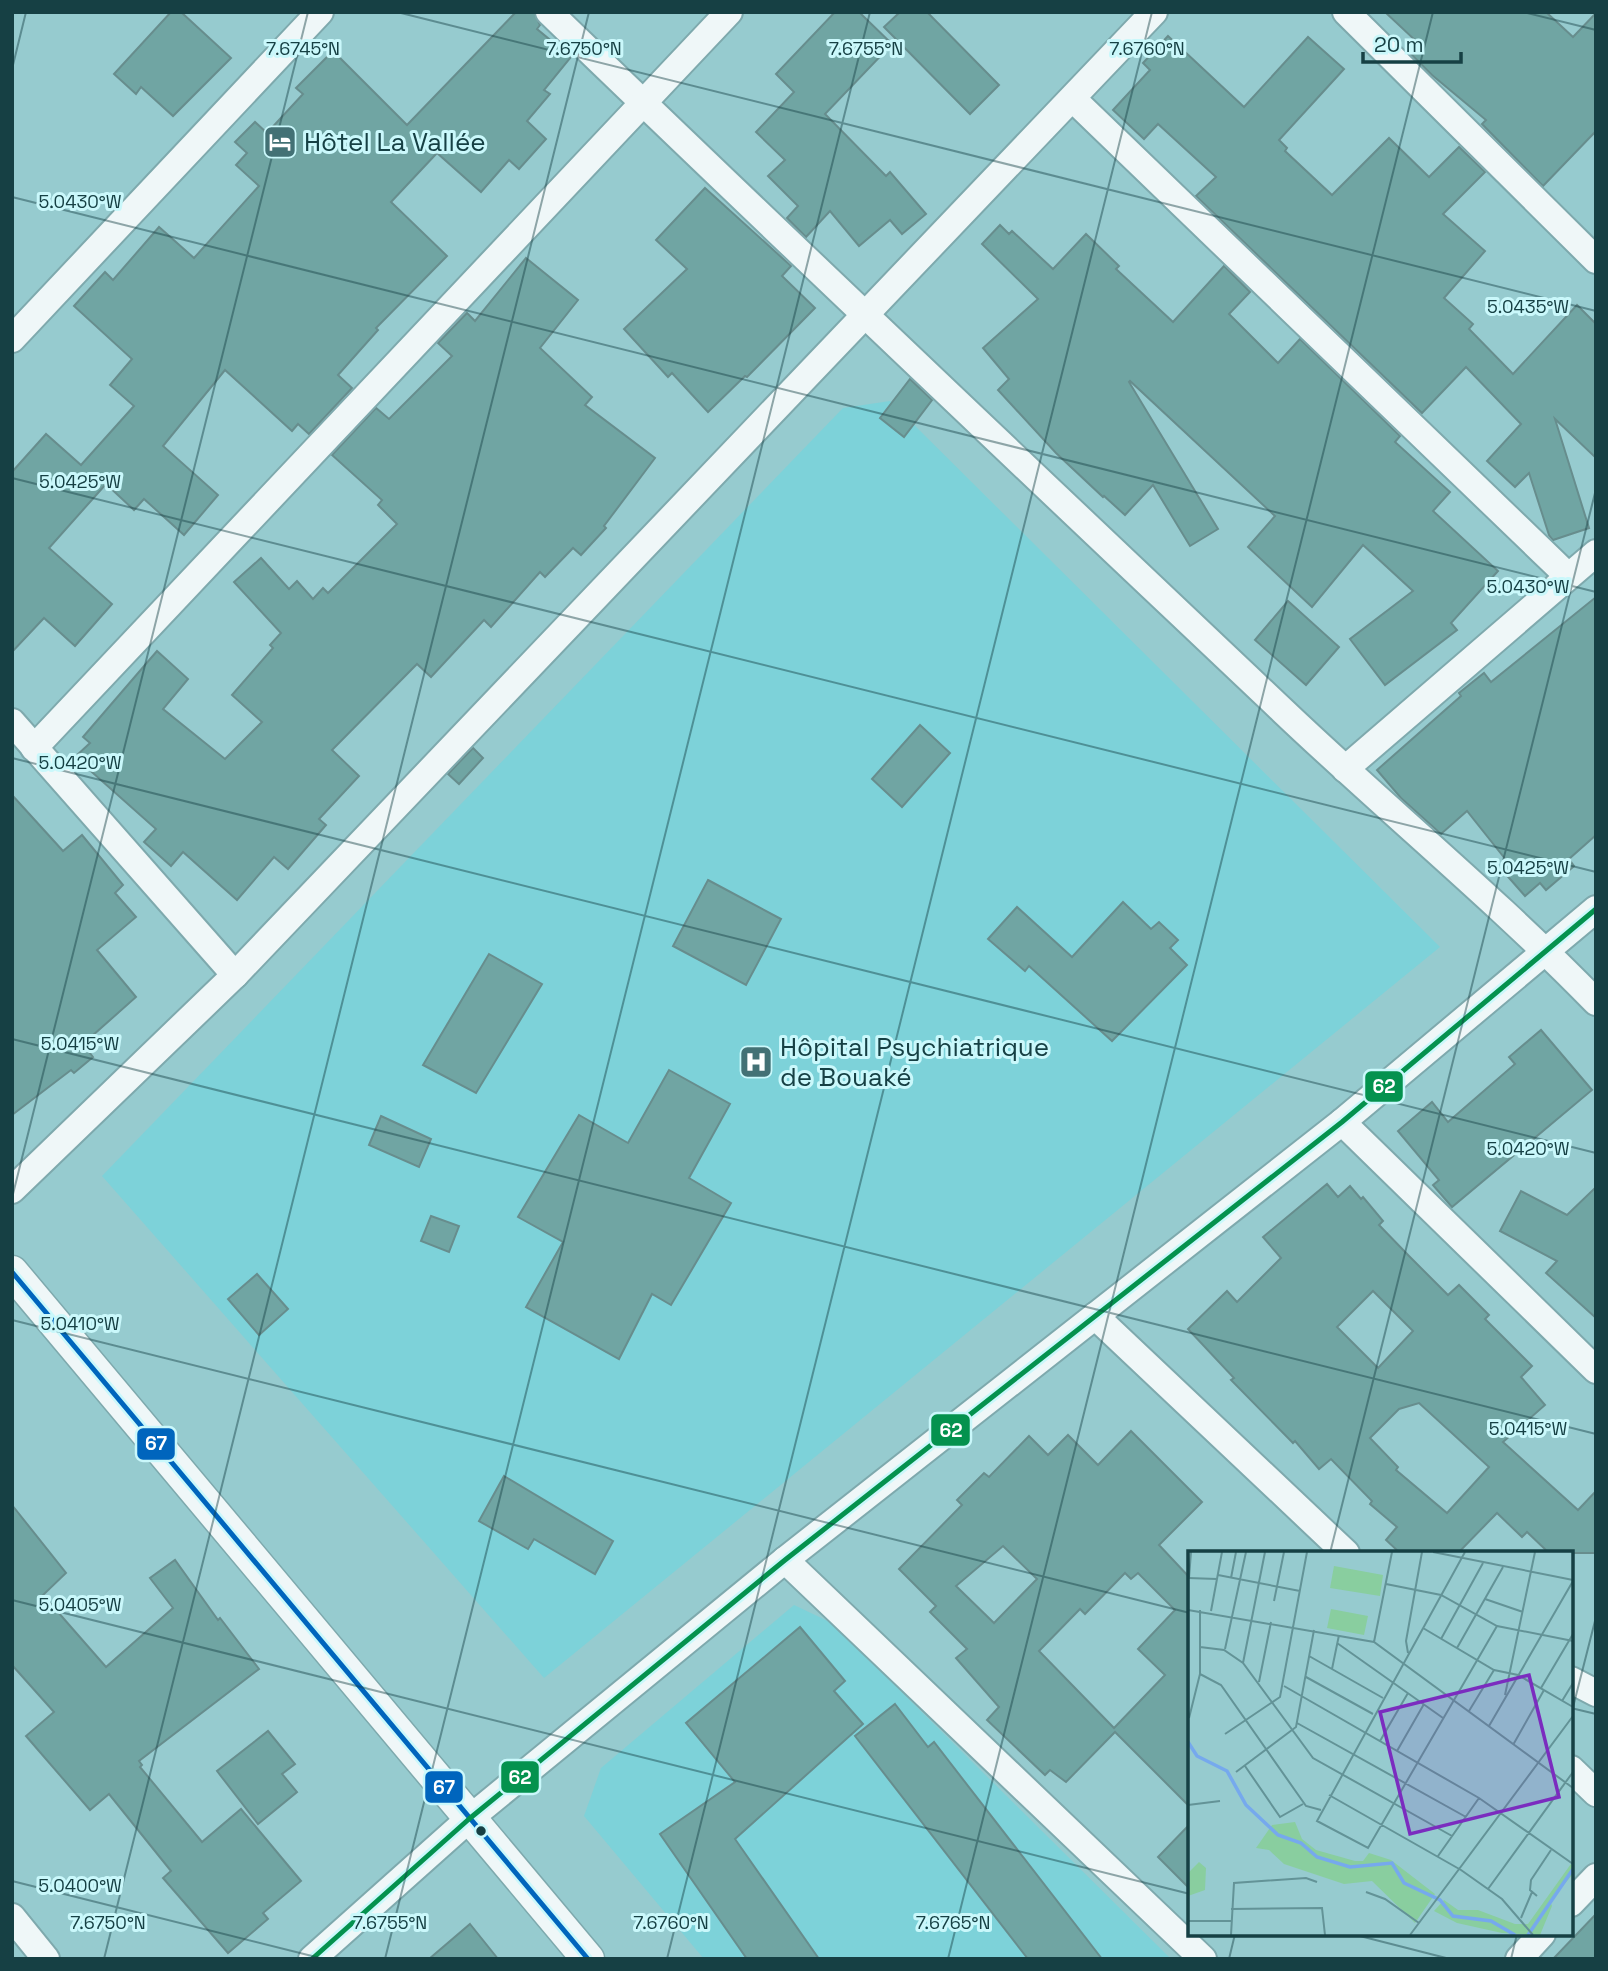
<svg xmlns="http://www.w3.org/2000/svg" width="1608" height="1971" viewBox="0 0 1608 1971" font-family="'Space Grotesk',sans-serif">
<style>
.built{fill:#7dd2d9}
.building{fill:#70a5a3;stroke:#678d8d;stroke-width:2;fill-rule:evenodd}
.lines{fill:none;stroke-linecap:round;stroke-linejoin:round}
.minor-casing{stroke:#7ea9ad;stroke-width:30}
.tertiary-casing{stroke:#7ea9ad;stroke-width:35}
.minor{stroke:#eff7f8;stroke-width:26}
.tertiary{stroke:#eff7f8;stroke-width:32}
.bus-1-casing{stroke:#caf8fb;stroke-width:10}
.bus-2-casing{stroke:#caf8fb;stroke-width:10}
.bus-1{stroke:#0065bd;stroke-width:5}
.bus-2{stroke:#04924e;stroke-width:5}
.ticks{fill:none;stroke:#164044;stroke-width:2;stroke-opacity:0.45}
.bus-dot{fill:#164044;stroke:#caf8fb;stroke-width:2.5}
.labels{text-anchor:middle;stroke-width:6;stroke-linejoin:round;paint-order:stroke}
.poi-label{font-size:26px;fill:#164044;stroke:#caf8fb;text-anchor:start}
.inset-river{fill:none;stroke:#76a9ed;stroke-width:3.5}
.inset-road{fill:none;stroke:#639397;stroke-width:2}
.view{fill:#7b2cbf;fill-opacity:0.15;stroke:#7b2cbf;stroke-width:3.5}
.inset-edge{fill:none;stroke:#164044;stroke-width:3.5}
.ticks-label{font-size:18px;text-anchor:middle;fill:#164044;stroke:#caf8fb;stroke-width:6;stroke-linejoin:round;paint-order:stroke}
.line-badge{stroke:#caf8fb;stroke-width:2.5}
.badge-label{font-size:19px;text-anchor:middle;font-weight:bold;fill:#fff}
</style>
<rect width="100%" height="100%" fill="#96cbcf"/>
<g class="built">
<polygon points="890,401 1440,947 544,1678 102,1176 843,408"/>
<polygon points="794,1605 832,1623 1171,1959 704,1959 584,1816 601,1768"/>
</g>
<g class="building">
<polygon points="171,12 181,12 231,58 173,116 141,87 136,94 114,74"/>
<polygon points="516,12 534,12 540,25 537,29 571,57 544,90 550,94 527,121 546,139 519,169 509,160 481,192 437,153 391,202 447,256 376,328 378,330 338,375 352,388 309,434 298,424 292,431 225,370 163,446 218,495 184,535 144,499 134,510 106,484 49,548 112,604 75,646 44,618 12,652 12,472 46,434 81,465 134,406 110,385 132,359 74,306 105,272 113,280 159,227 194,258 259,186 236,165 247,153 235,142 255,122 267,133 303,94 296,88 333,51 407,125"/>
<polygon points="835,12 859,12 892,44 825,114 886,176 890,172 926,214 902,234 890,220 859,246 830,211 806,237 787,218 798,206 768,176 785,160 756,132 794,92 776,74"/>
<polygon points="900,12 927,12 999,85 970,114 884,27"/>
<polygon points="1385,12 1546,12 1573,37 1596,13 1596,131 1543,186 1482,124 1486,120 1432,75 1408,51 1416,41"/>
<polygon points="1168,36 1244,107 1308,37 1344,69 1279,140 1287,148 1285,151 1332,195 1389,138 1429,177 1459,147 1485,172 1443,214 1485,251 1444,298 1473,324 1469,329 1513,374 1577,305 1596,324 1596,458 1555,419 1589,528 1553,540 1549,535 1529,473 1515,487 1487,461 1521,424 1466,367 1422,413 1196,196 1216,177 1158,124 1144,139 1113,110 1150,70 1143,63"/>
<polygon points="705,188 791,266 782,276 815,308 747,377 745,376 708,412 672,373 668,377 624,329 687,269 656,240"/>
<polygon points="1000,225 1009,234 1012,231 1053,269 1086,234 1119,266 1116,269 1173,322 1224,266 1250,292 1229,314 1278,363 1300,339 1400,436 1395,442 1450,492 1433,511 1498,571 1451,623 1457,630 1385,685 1350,639 1413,591 1363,545 1312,607 1248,547 1275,516 1130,381 1129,382 1218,529 1190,546 1153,485 1125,515 1104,496 1103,497 1056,453 998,390 1009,379 983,348 1038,299 982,244"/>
<polygon points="526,258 578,300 540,348 592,397 585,405 655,458 604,526 606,528 581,555 573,548 545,577 540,572 491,627 484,620 431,677 417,664 332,750 359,776 319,819 326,825 288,869 274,857 237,900 183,852 171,866 144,842 156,829 75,757 90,743 83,737 157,651 188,679 163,709 225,759 262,722 232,695 273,648 270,645 281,633 234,582 261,558 289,589 297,581 313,599 323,588 328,593 397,524 378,505 382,500 332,455 376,408 389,419 452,356 438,343 467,313 475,321"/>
<polygon points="910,379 932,400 904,437 880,418"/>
<polygon points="1596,597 1596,835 1569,859 1574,866 1546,890 1540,883 1525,896 1503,871 1510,865 1467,811 1441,834 1401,798 1377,770 1461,696 1459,693 1484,673 1491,682"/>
<polygon points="1288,601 1339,647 1306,685 1255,640"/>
<polygon points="920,725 950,753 902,807 872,779"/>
<polygon points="473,748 483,758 459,784 448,774"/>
<polygon points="12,795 63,851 82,835 123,885 115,893 136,917 97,950 136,997 83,1044 93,1057 74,1073 71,1070 12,1115"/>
<polygon points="708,880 781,919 746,985 673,946"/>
<polygon points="1123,902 1151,929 1159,922 1178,940 1170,948 1187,965 1112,1041 1029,966 1025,971 988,939 1017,907 1072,957"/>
<polygon points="489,954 542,984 476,1093 423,1065"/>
<polygon points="1541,1030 1592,1090 1452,1207 1433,1185 1439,1180 1398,1131 1432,1102 1448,1122 1515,1064 1509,1057"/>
<polygon points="669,1070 730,1104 689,1178 731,1203 671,1305 652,1294 619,1359 526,1307 563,1242 518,1217 579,1115 628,1143"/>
<polygon points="381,1116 431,1139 419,1167 369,1145"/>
<path d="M1327,1184l11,13 12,-11 11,13 2,-2 20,24 -4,4 30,31 39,39 11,-10 30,30 -4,4 47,47 -11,11 24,28 -42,37 75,68 18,-19v62h-47l-22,-21 -5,5 -25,-24 -39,40h-58l-14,-13 11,-13 -27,-23 2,-3 -41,-42 -12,10 -24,-28 -2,2 -62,-63 3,-2 -46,-49 39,-38 10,11 44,-44 -18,-21zM1373,1291l40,40 -35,37 -41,-41zM1419,1403l70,64 -42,46 -51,-43 2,-3 -28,-29 29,-29z"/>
<polygon points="1596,1187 1596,1318 1546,1273 1557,1261 1500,1231 1521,1191 1567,1215"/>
<polygon points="431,1216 459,1226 449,1252 421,1241"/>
<polygon points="257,1274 288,1309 259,1335 228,1299"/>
<path d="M1131,1431l71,71 -43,43 31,33v229l-75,-75 -49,50 -16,-12 -5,5 -58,-55 12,-13 -43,-49 11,-9 -37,-37 6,-6 -37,-37 63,-64 -5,-5 27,-27 5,4 40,-41 19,19 20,-20 30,30zM1003,1546l34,33 -43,44 -38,-37zM1125,1573l6,6 7,-6 37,37 -37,39 27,26 -51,53 -75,-77 41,-42 5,5z"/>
<polygon points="504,1476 613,1541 595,1574 534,1539 528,1549 479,1521"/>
<polygon points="12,1505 66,1573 43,1595 106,1667 173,1608 150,1578 175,1560 218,1620 220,1618 259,1669 139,1761 142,1765 140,1767 202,1842 241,1809 301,1881 263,1913 268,1919 228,1953 163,1878 171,1871 109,1794 90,1810 26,1736 54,1712 12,1665"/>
<polygon points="800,1627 845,1681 834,1691 863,1724 735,1839 819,1959 747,1959 660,1834 735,1782 686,1723"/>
<polygon points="895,1704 928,1747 934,1742 1102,1959 1028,1959 855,1736"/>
<polygon points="268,1731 295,1764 282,1774 297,1792 258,1824 217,1771"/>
<polygon points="1190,1824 1190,1889 1158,1857"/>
<polygon points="1596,1914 1596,1959 1553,1959"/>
<polygon points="470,1924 498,1959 429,1959"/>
</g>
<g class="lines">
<defs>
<g id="minor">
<path d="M549,12c243,235 489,467 734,699 103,98 214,189 313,291"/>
<polyline points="1346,12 1596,260"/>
<polyline points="1073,99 1568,576"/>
<polyline points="12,339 320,12"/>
<polyline points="12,722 235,975"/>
<polyline points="34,748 729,12"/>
<polyline points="1345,769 1596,553"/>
<polyline points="1342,1122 1596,1370"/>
<polyline points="12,1190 235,975 1154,12"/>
<polyline points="1095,1316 1346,1553"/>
<polyline points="785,1560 1203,1959"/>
<polyline points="1571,1680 1596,1693"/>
<polyline points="1571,1769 1596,1793"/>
<polyline points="1571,1903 1596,1877"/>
<polyline points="12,1917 46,1959"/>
<polyline points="312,1959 469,1819 785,1560 1342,1122 1596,909"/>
<polyline points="1519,1959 1542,1934"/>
</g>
<polyline id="tertiary" points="12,1272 588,1959"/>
</defs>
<use href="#minor" class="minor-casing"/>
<use href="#tertiary" class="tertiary-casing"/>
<use href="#minor" class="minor"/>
<use href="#tertiary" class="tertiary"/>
<defs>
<polyline id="bus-1" points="12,1272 588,1959"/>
<polyline id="bus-2" points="312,1959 469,1819 785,1560 1342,1122 1596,909"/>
</defs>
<use href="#bus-1" class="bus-1-casing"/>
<use href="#bus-2" class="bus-2-casing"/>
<use href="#bus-1" class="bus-1"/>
<use href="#bus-2" class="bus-2"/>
</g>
<path class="ticks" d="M397,12l1199,299M1523,12l73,18M12,69l14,-57M12,197l1584,395M12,478l1584,394M12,758l1584,395M12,1039l1584,395M12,1198l296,-1186M12,1320l1178,293M1330,1553l266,-1064M12,1600l1178,294M1571,1708l25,6M1571,1715l25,-98M12,1881l312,78M1352,1934l98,25M104,1959l485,-1947M385,1959l485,-1947M667,1959l485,-1947M948,1959l485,-1947M1229,1959l6,-25M1511,1959l6,-25"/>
<defs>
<symbol id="hotel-square" viewBox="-11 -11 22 22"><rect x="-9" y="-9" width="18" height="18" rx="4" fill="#437175" stroke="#caf8fb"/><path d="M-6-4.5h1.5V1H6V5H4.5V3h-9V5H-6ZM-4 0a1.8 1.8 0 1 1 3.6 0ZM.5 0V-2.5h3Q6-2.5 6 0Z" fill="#fff"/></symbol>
<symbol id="hospital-square" viewBox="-11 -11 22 22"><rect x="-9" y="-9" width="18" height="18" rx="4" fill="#437175" stroke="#caf8fb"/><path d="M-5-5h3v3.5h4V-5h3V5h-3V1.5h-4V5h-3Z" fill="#fff"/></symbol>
</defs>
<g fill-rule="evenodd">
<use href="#hotel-square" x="261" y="123" width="38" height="38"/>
<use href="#hospital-square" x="737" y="1043" width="38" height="38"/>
</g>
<circle class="bus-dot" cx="481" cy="1831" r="6"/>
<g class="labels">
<g class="poi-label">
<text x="304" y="151">Hôtel La Vallée</text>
<text x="780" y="1056">Hôpital Psychiatrique<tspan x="780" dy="30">de Bouaké</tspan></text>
</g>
</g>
<g transform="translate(1188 1551)">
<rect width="385" height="385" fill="#96cbcf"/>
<path d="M146,15l49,9 -3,21 -50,-8zM143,58l37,7 -4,19 -37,-7zM107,271l7,17 14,11 39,11h8l6,-8 22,7 44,34 -20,29 -43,-42 -28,3 -60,-20 -15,-14 -13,-2 16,-23zM385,310v13l-23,27 2,5 -12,29 -38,-2 -45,-10 -23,-12 10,-11 14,10h20l37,14h13zM11,311l7,6 -1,22 -17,6v-23z" fill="#89ce9f"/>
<path class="inset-river" d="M0,191l9,14 30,15 19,34 32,30 23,8 16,14 33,10 42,-4 12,20 36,17 13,16 38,5 24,14M340,384l45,-66"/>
<path class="inset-road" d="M245,1l140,28M277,1l-148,269 51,27 129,-222M30,24l82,16M0,27l29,1M1,27l2,-26M43,27l5,-26M198,33l55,11 56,31 76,15M297,48l38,13M86,50l10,-49M0,59l186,32 199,146M23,60l11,-59M235,77l71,42 24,5 55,32M253,88l42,-76M186,91l18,-90M149,92l106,75M12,96l24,3 19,13 70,95 139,78M269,97l46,-81M37,98l21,-97M220,102l-2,-12 16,-89M121,105l74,42M55,112l22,-111M144,118l7,-34M12,123l21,11 85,121 15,4M118,126l67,37M71,131l12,-60M96,135l195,112 94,66M353,137l32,-54M317,144l30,-143M374,150l11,-18M281,160l25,-41M1,167l11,-44v-64M109,172l169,94M301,175l84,-145M37,183l55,-37 27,-145M192,190l28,-48M325,194l31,-55M209,200l27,-47M57,215l35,51 23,-13M48,221l60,-45 18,-97M141,244l132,75 41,29 31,36M0,254l32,-4M250,305l41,-58M300,338l85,-117M178,341l19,7 34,24M349,345l-7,-6 1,-10 20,-30M43,358l91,-1 3,27M333,367l11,-26M0,370h43M43,384l3,-52 72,-5 11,4M222,384l163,-219"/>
<path class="view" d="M341,124l30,122 -149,37 -30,-122z"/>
<rect width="385" height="385" class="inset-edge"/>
</g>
<g class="ticks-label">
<text x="303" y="55">7.6745°N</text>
<text x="584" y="55">7.6750°N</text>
<text x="866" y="55">7.6755°N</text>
<text x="1147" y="55">7.6760°N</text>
<text x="80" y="208">5.0430°W</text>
<text x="1528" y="313">5.0435°W</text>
<text x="80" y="488">5.0425°W</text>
<text x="1528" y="593">5.0430°W</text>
<text x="80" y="769">5.0420°W</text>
<text x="1528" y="874">5.0425°W</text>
<text x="80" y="1050">5.0415°W</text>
<text x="1528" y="1155">5.0420°W</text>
<text x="80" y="1330">5.0410°W</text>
<text x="1528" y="1435">5.0415°W</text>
<text x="80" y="1611">5.0405°W</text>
<text x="80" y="1892">5.0400°W</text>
<text x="108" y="1929">7.6750°N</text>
<text x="390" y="1929">7.6755°N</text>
<text x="671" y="1929">7.6760°N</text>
<text x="953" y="1929">7.6765°N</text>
</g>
<g class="line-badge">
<rect x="1364" y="1070" width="40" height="33" rx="7" fill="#04924e"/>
<rect x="930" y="1413" width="41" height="34" rx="7" fill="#04924e"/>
<rect x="136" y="1427" width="40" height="34" rx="7" fill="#0065bd"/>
<rect x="500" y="1760" width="40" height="34" rx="7" fill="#04924e"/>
<rect x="424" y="1770" width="40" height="34" rx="7" fill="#0065bd"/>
</g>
<g class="badge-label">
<text x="1384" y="1093">62</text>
<text x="951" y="1437">62</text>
<text x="156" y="1450">67</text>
<text x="520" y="1784">62</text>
<text x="444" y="1794">67</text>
</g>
<rect width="1608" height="1971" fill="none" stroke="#164044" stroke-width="28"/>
<path d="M1363 52v10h98v-10" fill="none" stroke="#164044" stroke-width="3.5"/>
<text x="1374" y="52" font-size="21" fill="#164044" stroke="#caf8fb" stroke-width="5" paint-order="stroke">20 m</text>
</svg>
